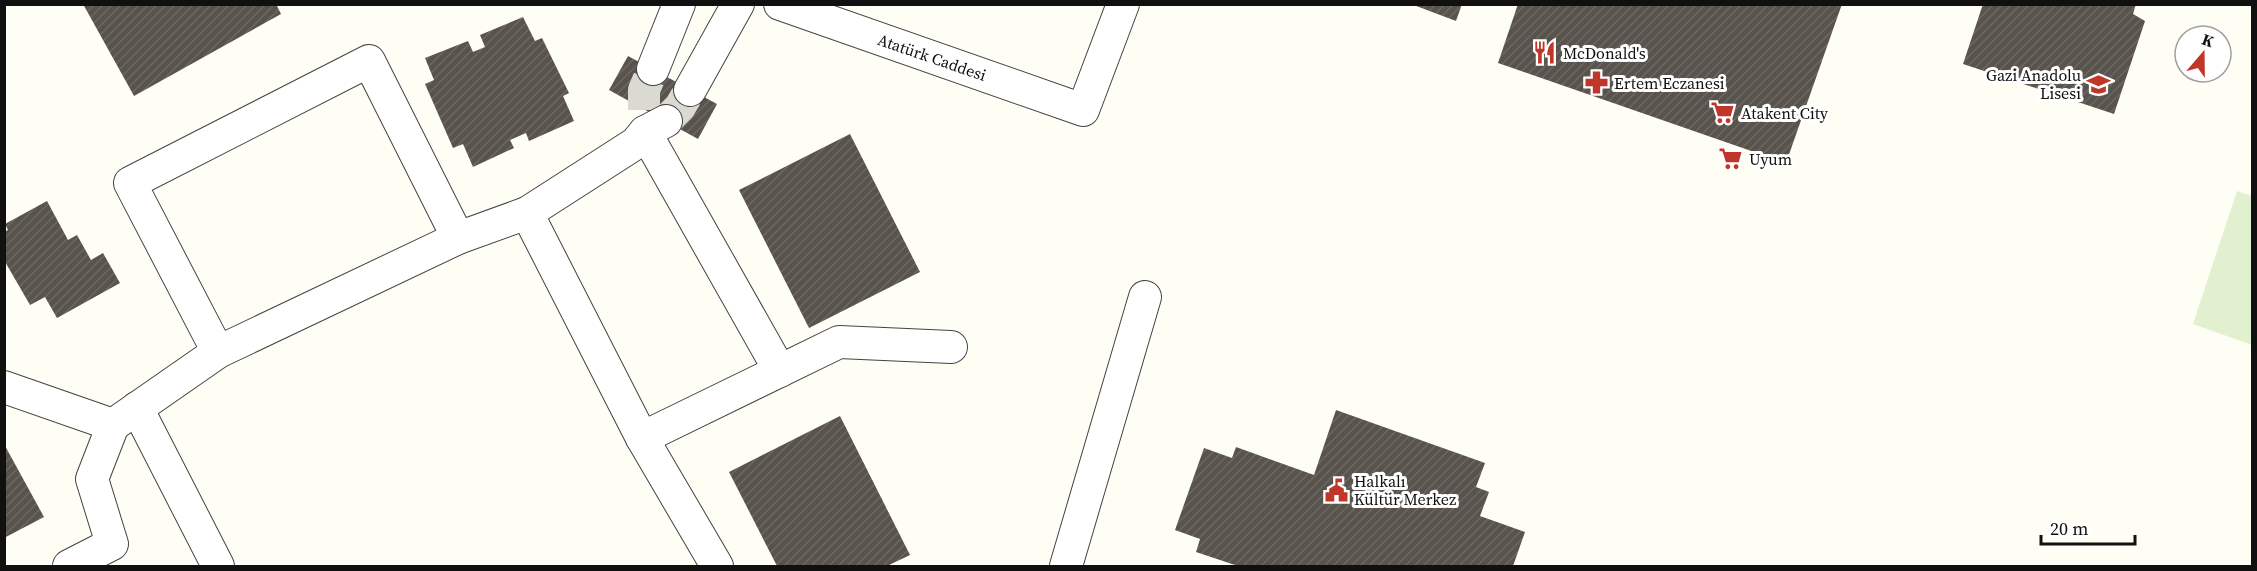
<svg xmlns="http://www.w3.org/2000/svg" width="2257" height="571" viewBox="0 0 2257 571" font-family="'Source Serif 4',serif">
<style>
.pitch{fill:#e1f1cf}
.building{fill:url(#building-hatch)}
.lines{fill:none;stroke-linecap:round;stroke-linejoin:round}
.minor-tunnel{stroke:#dbdad2;stroke-width:32;stroke-dasharray:32 16;stroke-linecap:butt}
.minor-casing{stroke:#434343;stroke-width:34}
.minor{stroke:#fff;stroke-width:32}
.labels{text-anchor:middle;stroke-width:6;stroke-linejoin:round;paint-order:stroke}
.poi-label{font-size:16px;fill:#101010;stroke:#fff;text-anchor:start}
.street-label{font-size:16px;fill:#101010;stroke:#fff}
</style>
<defs>
<pattern id="building-hatch" width="6" height="6" patternUnits="userSpaceOnUse" patternTransform="scale(1.5)"><rect width="6" height="6" fill="#59534d"/><path d="M-1 1l2-2M0 6l6-6M5 7l2-2" fill="none" stroke="#6c6762"/></pattern>
</defs>
<rect width="100%" height="100%" fill="#fffef4"/>
<polygon class="pitch" points="2237,191 2252,196 2252,345 2193,324"/>
<g class="building">
<polygon points="83,4 276,4 281,14 134,96"/>
<polygon points="1411,4 1462,4 1456,21"/>
<polygon points="1518,4 1842,4 1786,163 1498,63"/>
<polygon points="1983,4 2136,4 2133,14 2145,21 2114,114 1963,64"/>
<polygon points="523,17 535,41 542,38 569,93 563,96 574,121 529,141 526,133 510,140 514,148 473,167 463,144 453,148 425,84 434,80 425,58 468,41 473,52 485,47 480,35"/>
<polygon points="628,56 717,104 698,139 609,90"/>
<polygon points="850,134 920,272 809,328 739,190"/>
<polygon points="47,201 68,240 77,235 91,260 103,253 120,283 57,318 45,297 30,305 4,260 4,232 8,230 5,224"/>
<polygon points="1336,410 1485,463 1476,487 1489,492 1480,516 1525,532 1513,566 1238,566 1196,552 1200,539 1175,530 1204,448 1232,458 1236,447 1314,475"/>
<polygon points="840,416 910,555 887,566 777,566 729,472"/>
<polygon points="4,444 44,517 4,538"/>
</g>
<g class="lines">
<g class="minor-tunnel">
<polyline points="644,110 644,90 653,69"/>
<polyline points="666,121 680,107 690,90"/>
</g>
<defs>
<g id="minor">
<polyline points="780,4 1083,110 1123,4"/>
<polyline points="653,69 679,4"/>
<polyline points="690,90 738,4"/>
<polyline points="645,132 780,371"/>
<polyline points="527,213 642,438 717,566"/>
<polyline points="218,352 130,183 369,61 458,238"/>
<polyline points="4,387 113,425 218,352 458,238 527,213 636,143 645,132 666,121"/>
<polyline points="137,408 218,566"/>
<polyline points="642,438 839,342 951,347"/>
<polyline points="69,566 112,544 92,479 113,425"/>
<polyline points="1066,566 1145,297"/>
</g>
</defs>
<use href="#minor" class="minor-casing"/>
<use href="#minor" class="minor"/>
</g>
<defs>
<symbol id="restaurant-bare" viewBox="-9 -9 18 18"><path d="M-5-6h1v4h1v-4h1v4h1v-4h1v5L-1.5 .5V6h-2V.5L-5-1ZM5-6V6H3V1.5H1.5Q1.5-4 5-6Z" fill="#c03629" stroke="#fff" stroke-width="2.5" paint-order="stroke"/></symbol>
<symbol id="pharmacy-bare" viewBox="-9 -9 18 18"><path d="M-2-6h4v4h4v4h-4v4h-4v-4h-4v-4h4Z" fill="#c03629" stroke="#fff" stroke-width="2.5" paint-order="stroke"/></symbol>
<symbol id="school-bare" viewBox="-9 -9 18 18"><path d="M0-5L7-2L0 1L-7-2ZM-4 1L0 2.5L4 1V4Q0 6-4 4Z" fill="#c03629" stroke="#fff" stroke-width="2.5" paint-order="stroke"/></symbol>
<symbol id="supermarket-bare" viewBox="-9 -9 18 18"><path d="M-6-5.5h2.5l.6 2H6L4.5 2H-2.5L-4.4-4H-6ZM-1.5 3.2a1.3 1.3 0 1 0 .1 0ZM3 3.2a1.3 1.3 0 1 0 .1 0Z" fill="#c03629" stroke="#fff" stroke-width="2.5" paint-order="stroke"/></symbol>
<symbol id="civic-bare" viewBox="-9 -9 18 18"><path d="M-.6-6.5H3V-4.5H.6V-3L4-1V1h2V6H-6V1h2V-1L-.6-3ZM-1.2 2.5V6h2.4V2.5Z" fill="#c03629" stroke="#fff" stroke-width="2.5" paint-order="stroke"/></symbol>
</defs>
<g fill-rule="evenodd">
<use href="#restaurant-bare" x="1528" y="36" width="33" height="33"/>
<use href="#pharmacy-bare" x="1580" y="66" width="33" height="33"/>
<use href="#school-bare" x="2082" y="68" width="33" height="33"/>
<use href="#supermarket-bare" x="1706" y="96" width="33" height="33"/>
<use href="#supermarket-bare" x="1714" y="142" width="33" height="33"/>
<use href="#civic-bare" x="1320" y="474" width="33" height="33"/>
</g>
<g class="labels">
<g class="poi-label">
<text x="1563" y="59">McDonald's</text>
<text x="2081" y="81" text-anchor="end">Gazi Anadolu<tspan x="2081" dy="18">Lisesi</tspan></text>
<text x="1614" y="89">Ertem Eczanesi</text>
<text x="1741" y="119">Atakent City</text>
<text x="1749" y="165">Uyum</text>
<text x="1354" y="487">Halkalı<tspan x="1354" dy="18">Kültür Merkez</tspan></text>
</g>
<g class="street-label">
<text transform="translate(932 57) rotate(19)" y="6">Atatürk Caddesi</text>
</g>
</g>
<rect width="2257" height="571" fill="none" stroke="#101010" stroke-width="12"/>
<g transform="translate(2203 54) rotate(20)"><circle r="28" fill="#ffffff" stroke="#9f9f9f" stroke-width="1.5"/>
<path d="M0-4.5L10 22L0 15L-10 22Z" fill="#c03629"/>
<text y="-9" font-size="16" font-weight="bold" text-anchor="middle" fill="#101010">K</text>
</g>
<path d="M2041 535v9h94v-9" fill="none" stroke="#101010" stroke-width="3"/>
<text x="2050" y="535" font-size="18" fill="#101010" stroke="#ffffff" stroke-width="4.5" paint-order="stroke">20 m</text>
</svg>
